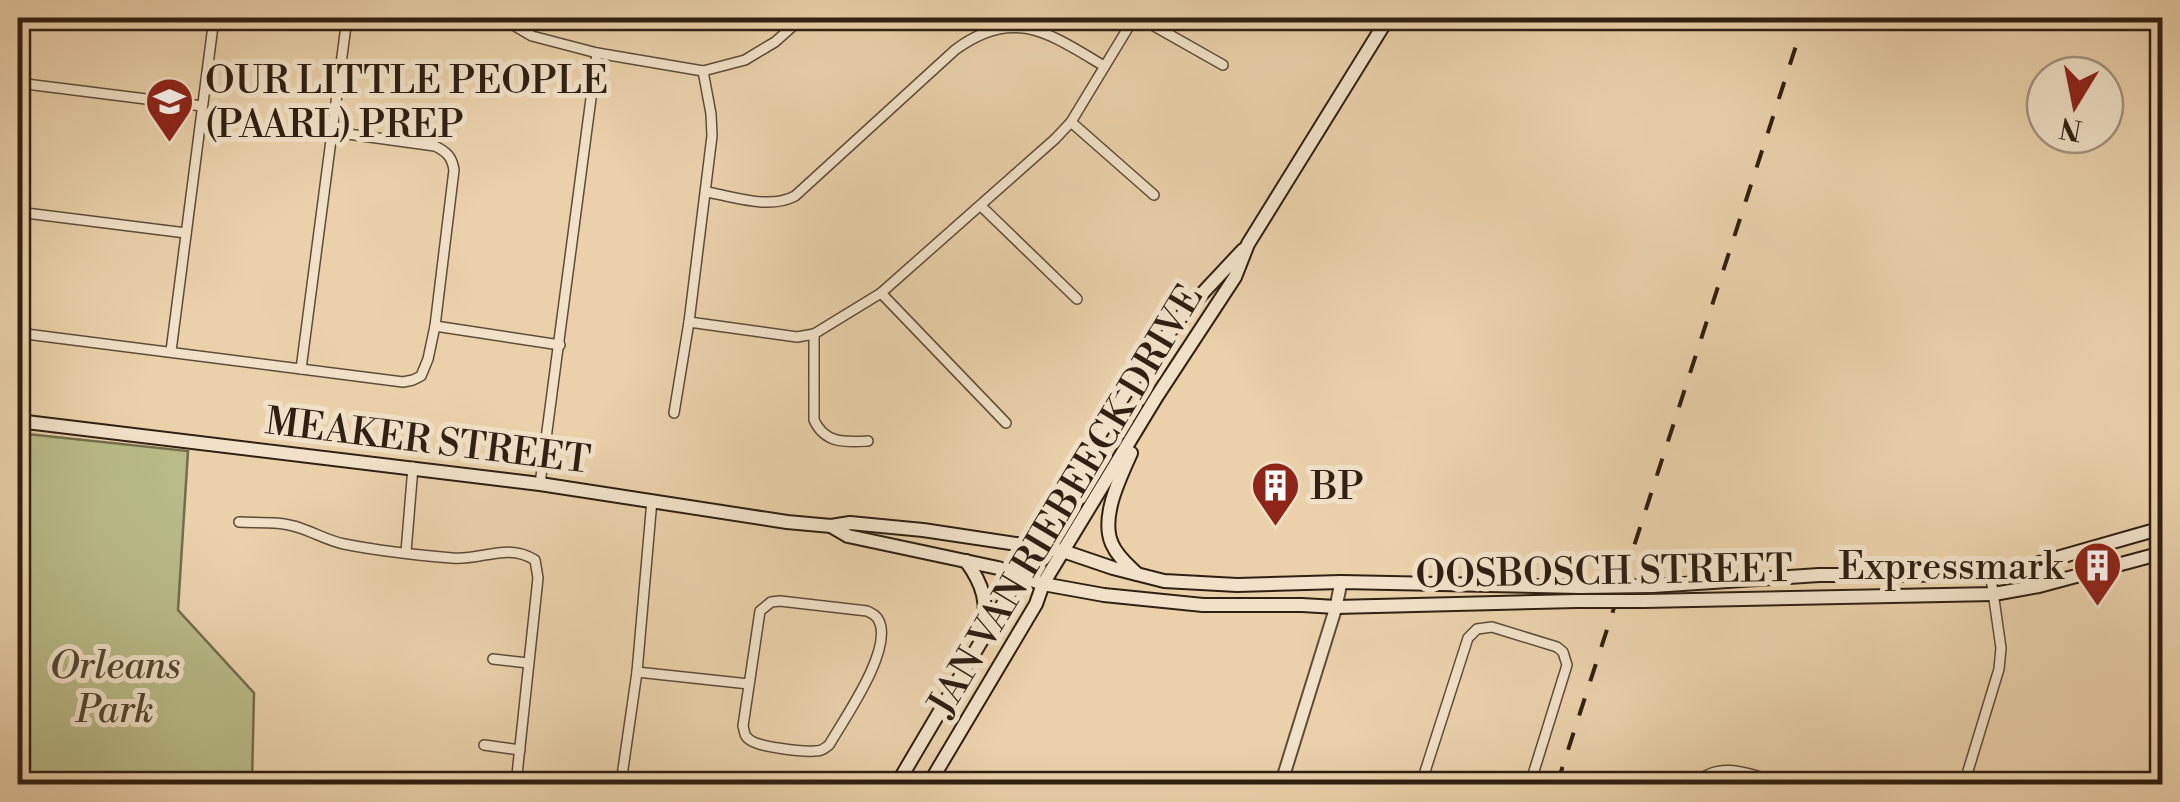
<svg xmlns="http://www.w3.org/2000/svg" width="2180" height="802" viewBox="0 0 2180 802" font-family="'Libre Bodoni',serif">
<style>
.green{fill:#b8bb87;stroke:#746d4d;stroke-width:2.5}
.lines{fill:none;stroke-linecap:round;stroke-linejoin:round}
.minor-casing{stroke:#5e4c39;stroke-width:12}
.tertiary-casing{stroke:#5e4c39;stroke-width:15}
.secondary-casing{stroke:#301f13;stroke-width:16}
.minor{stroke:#f1e1c8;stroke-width:9}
.tertiary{stroke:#f1e1c8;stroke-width:11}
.secondary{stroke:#f1e1c8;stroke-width:12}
.rail{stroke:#301f13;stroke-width:4;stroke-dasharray:18 18;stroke-linecap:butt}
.secondary-bridge-casing{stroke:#301f13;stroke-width:16;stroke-linecap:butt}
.secondary-bridge{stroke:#f1e1c8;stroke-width:12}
.labels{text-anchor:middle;stroke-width:10;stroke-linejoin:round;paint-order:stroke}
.poi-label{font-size:38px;fill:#301f13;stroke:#f1e1c8;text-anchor:start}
.street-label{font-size:38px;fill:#301f13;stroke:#f1e1c8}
.park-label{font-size:38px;font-style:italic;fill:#524630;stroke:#f1e1c8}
</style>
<rect width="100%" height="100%" fill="#ead1aa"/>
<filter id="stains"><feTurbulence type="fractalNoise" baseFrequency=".002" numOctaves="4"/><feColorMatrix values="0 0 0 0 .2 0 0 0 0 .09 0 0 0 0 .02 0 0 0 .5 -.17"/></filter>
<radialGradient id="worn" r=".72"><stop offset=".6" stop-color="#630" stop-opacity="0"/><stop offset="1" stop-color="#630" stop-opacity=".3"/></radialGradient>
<polygon class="green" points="18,433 188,451 178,610 254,693 252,784 18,784"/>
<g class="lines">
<defs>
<g id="minor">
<polyline points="508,18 515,26 532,36 597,53 703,71 745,60 775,42 802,18"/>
<polyline points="1140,18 1223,65"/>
<polyline points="18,83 202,106"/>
<polyline points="1071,122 1154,195"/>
<path d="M706,192c27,4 63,18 89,4l160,-146c59,-44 95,-16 149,16"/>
<polyline points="981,206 1077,299"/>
<polyline points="18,212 186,233"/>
<polyline points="881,293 1006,423"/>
<polyline points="689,322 797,337 814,334 881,293 1055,139 1071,122 1134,18"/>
<polyline points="435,326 560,345"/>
<path d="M18,333l385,49 10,-2 8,-4 7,-17 7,-33 19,-156c-2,-13 -7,-18 -19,-24l-102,-14"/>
<path d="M814,334v86c11,24 31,22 54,21"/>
<polyline points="171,351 214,18"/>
<polyline points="301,369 347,18"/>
<polyline points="674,413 689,322 712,136 711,114 703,71"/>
<polyline points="540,484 597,53"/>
<path d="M239,522c20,1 42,-1 61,6 15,5 29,13 44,16 35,7 72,11 108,14 29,3 55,-16 83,2l3,18 -22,206"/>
<polyline points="406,552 413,467"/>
<path d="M780,601l87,10c6,3 9,4 12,10 14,29 -35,98 -50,124 -6,4 -6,6 -15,6 -11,1 -55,-4 -64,-11 -6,-4 -5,-7 -7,-14l17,-115 11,-9z"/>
<polyline points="493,659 528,663"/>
<polyline points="637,672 749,684"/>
<polyline points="484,745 520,750"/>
<polyline points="623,784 622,776 637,672 652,500"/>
<polyline points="1421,784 1468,638 1477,629 1492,627 1557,647 1563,652 1567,665 1530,784"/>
<path d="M1696,784c23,-26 58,-8 87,0"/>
<polyline points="1964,784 1999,669 2001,648 1990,571"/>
</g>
<polyline id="tertiary" points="1281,784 1336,607 1341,582"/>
<g id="secondary">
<polyline points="18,421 540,484 787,522 831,526 850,523 923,530 1063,551 1113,568 1164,581 1237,585 1341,582 1580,587"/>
<path d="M1131,453c-11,25 -31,64 -19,91 5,12 16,21 25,30"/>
<polyline points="831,526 848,536 998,568 1043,584 1104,595 1203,605 1302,605 1336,607 1576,601"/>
<path d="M966,561c19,26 20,40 19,71"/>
<polyline points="1653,586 1819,575 1918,575 2018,569 2162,528"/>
<polyline points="1644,601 1994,594 2039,586 2162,553"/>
<polyline points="897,784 1009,594 1087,455 1136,376 1184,313 1243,250"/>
<polyline points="929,784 1036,604 1043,584 1157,396 1235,277 1248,244 1388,18"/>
</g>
</defs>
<use href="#minor" class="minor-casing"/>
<use href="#tertiary" class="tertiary-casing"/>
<use href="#secondary" class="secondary-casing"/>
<use href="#minor" class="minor"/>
<use href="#tertiary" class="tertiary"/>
<use href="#secondary" class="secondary"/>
<polyline class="rail" points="1557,784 1805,18"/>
<defs>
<g id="secondary-bridge">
<polyline points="1580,587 1653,586"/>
<polyline points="1576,601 1644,601"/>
</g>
</defs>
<use href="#secondary-bridge" class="secondary-bridge-casing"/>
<use href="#secondary-bridge" class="secondary-bridge"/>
</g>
<defs>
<symbol id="school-pin" viewBox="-11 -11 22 30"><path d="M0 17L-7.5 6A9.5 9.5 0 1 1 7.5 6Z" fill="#8f2418" stroke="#f1e1c8"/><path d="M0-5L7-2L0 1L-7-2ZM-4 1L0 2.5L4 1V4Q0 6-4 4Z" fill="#fff"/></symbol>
<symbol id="building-pin" viewBox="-11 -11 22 30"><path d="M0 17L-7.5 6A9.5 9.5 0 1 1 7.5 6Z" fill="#8f2418" stroke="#f1e1c8"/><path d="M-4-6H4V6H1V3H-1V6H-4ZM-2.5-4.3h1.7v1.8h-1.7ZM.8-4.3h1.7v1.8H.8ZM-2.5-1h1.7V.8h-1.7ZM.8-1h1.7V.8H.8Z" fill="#fff"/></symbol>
</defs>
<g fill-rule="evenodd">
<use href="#school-pin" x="142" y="74" width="55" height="75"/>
<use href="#building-pin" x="1248" y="458" width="55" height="75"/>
<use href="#building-pin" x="2070" y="538" width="55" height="75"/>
</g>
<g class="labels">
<g class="poi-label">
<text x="205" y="93">OUR LITTLE PEOPLE<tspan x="205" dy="44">(PAARL) PREP</tspan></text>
<text x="1311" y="499">BP</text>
<text x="2063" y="579" text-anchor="end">Expressmark</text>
</g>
<g class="street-label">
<text transform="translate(428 440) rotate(7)" y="13">MEAKER STREET</text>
<text transform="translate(1065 500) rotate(-59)" y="13">JAN VAN RIEBEECK DRIVE</text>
<text transform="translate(1604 571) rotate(-1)" y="13">OOSBOSCH STREET</text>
</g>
<g class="park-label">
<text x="115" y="678">Orleans<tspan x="115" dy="44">Park</tspan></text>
</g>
</g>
<rect width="2180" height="802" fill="none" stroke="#ead1aa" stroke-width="60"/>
<rect x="20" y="20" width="2140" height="762" fill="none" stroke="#301f13" stroke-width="5"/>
<rect x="30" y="30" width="2120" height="742" fill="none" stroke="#301f13" stroke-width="2.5"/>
<g transform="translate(2075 105) rotate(190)"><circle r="48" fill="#f1e1c8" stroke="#a49380" stroke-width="2.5"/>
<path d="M0-8L18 38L0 25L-18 38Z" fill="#8f2418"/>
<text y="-15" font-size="28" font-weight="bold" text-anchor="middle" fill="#301f13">N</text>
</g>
<rect width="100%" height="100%" filter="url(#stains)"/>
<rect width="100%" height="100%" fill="url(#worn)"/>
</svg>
